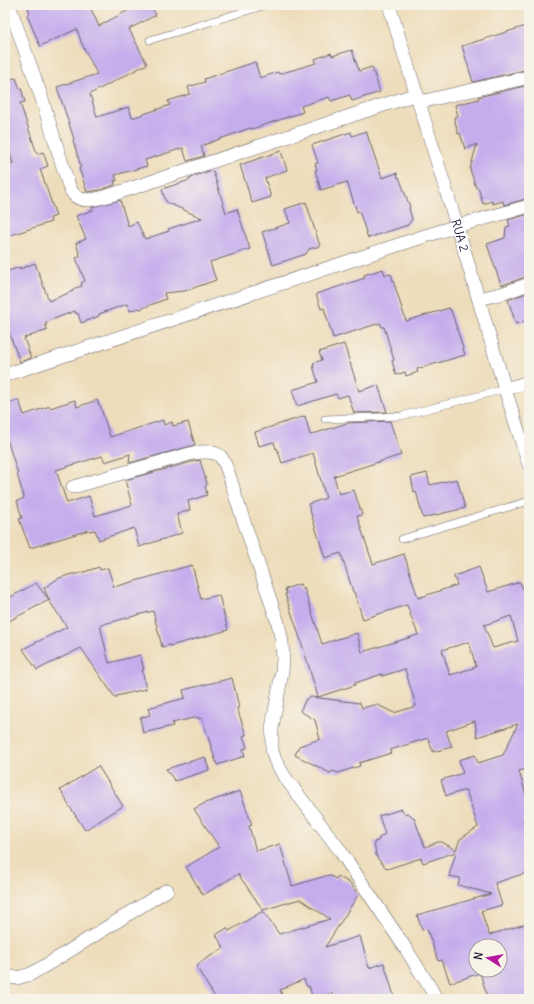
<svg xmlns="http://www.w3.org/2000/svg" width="534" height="1004" viewBox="0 0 534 1004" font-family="Delius,sans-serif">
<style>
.building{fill:#c4aded;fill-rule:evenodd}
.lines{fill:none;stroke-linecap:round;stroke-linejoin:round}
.service-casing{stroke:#696368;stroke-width:8}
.minor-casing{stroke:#696368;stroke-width:14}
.service{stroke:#fff;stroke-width:7}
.minor{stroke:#fff;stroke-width:13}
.labels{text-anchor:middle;stroke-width:3;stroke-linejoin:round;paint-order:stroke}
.street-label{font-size:12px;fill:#22223b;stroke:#f7f3e8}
</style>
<rect width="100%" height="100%" fill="#f7f3e8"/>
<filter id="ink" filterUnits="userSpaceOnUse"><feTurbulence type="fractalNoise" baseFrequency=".025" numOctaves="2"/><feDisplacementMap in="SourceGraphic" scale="8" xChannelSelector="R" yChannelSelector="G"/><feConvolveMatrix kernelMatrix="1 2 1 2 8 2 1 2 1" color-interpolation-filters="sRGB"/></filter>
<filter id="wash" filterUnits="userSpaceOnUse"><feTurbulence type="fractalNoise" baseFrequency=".012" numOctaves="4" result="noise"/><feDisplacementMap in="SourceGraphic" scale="16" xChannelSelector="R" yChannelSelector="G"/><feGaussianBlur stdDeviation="0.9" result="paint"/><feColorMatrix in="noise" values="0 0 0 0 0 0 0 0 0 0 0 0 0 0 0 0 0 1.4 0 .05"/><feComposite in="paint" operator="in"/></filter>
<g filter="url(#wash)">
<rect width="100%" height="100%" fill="#edb"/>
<g id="blocks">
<g class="building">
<polygon points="27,5 89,5 99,26 138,5 150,5 156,15 129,29 147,64 90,94 97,117 129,107 132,118 170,105 168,101 190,94 188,87 205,82 204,79 255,62 260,78 278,72 279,74 316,63 315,59 331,53 332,56 352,50 359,71 372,67 380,92 352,101 350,95 331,101 329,97 301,106 303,112 252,129 250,128 201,146 204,156 187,161 183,148 145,160 147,166 115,175 117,181 114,180 115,185 100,190 87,192 79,168 81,167 73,140 74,139 57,87 97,74 81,42 77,29 40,46 27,15 30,13"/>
<polygon points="529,25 529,69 473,82 462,46"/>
<polygon points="16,78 20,89 21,88 25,102 20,103 37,154 43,152 48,166 40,169 56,216 50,218 51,222 5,237 5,165 13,163 5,139 5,80"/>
<polygon points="529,85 529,198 504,205 503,201 493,204 492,201 483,204 478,187 476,188 470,169 477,144 465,149 460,133 458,134 454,117 458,116 455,105 479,99 478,97"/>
<polygon points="366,131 382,178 397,173 398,178 399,177 410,207 409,208 412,219 408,225 368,238 359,211 357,212 347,182 321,190 315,170 317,170 315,164 318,163 312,145 351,132 352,136"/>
<polygon points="281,151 287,170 265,178 271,197 252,203 240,165"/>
<polygon points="209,171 210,173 213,171 226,213 237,209 250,249 210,262 216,280 185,291 164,293 166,299 140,309 139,308 130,311 127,304 99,314 99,316 81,323 78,313 76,314 75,311 46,322 47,324 45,325 48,330 24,338 31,358 20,362 5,322 5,272 20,267 20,269 35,263 49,301 73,291 72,289 82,286 81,283 85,281 76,258 80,256 76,243 86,239 76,216 93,210 92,207 120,200 128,226 137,222 145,239 169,231 168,229 202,218 166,202 162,189 190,180 189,179 192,178 192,177"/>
<polygon points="306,202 320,246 309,249 306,254 273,265 262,232 290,223 285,209"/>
<polygon points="529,214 529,276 502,285 500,282 487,244 505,238 506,227 510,226 508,220"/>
<polygon points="383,269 385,275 391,274 406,321 449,308 450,310 451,310 465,355 417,369 418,372 406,376 405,372 396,375 392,361 394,360 384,327 382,327 380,323 333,338 324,308 321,309 316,294 365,278 364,275"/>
<polygon points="529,292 529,320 516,324 508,300"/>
<polygon points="344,344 359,391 378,385 387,412 354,413 348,395 338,398 336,394 297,406 292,390 318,382 313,366 314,366 313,363 322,360 319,352"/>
<polygon points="19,400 24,415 50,406 50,408 75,400 77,407 97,400 99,405 100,405 110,437 163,420 164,425 172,422 173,426 188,422 195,445 129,463 130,454 105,462 102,456 56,470 67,503 89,496 95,516 132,505 125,480 195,461 200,460 207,484 205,487 207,492 206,492 207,495 188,501 190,510 177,514 182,533 139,547 134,528 99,540 95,530 90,531 89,530 30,548 19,519 22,518 17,501 24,498 17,474 18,474 5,433 5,404"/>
<path d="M305,416l5,19 37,-12 43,-2 11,34 -67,21 5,18 15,-4 8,25 -5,1 16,48 31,-10 14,44 39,-13 -3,-9 25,-9 9,25 32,-10 3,7 6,-2v181l-10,3 10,34v13l-6,2 6,19v33l-34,11 7,22 -21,6 8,24 40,-12v76h-41l-8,-26 -30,10 -8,-23 -4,1 -11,-32 -5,1 -5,-15 74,-21 -33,-9 2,-7 -11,-2 7,-24 -33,11 -2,-5 -34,11 -9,-10 -2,-4 -2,-13 4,-1 1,-3 6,-4 -6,-18 23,-7 2,5 4,-1 6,5 11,29 13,-5h4l14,8 4,-11 18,-12 -12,-37 -20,6 -5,-16 22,-7 -4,-13 16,-5 3,8 25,-8 15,-31 -41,13 -2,-16 -29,10 6,16 -19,5 -5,-14 -38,12 1,3 -32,10 1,3 -22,7 -5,-2 -3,2 -35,-18 4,-9 21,-7 -5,-19 -15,-9 6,-12 5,-2 49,6 2,5 12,-3h4l16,8 22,-7 -11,-37 -23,7v-2l-27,9v2l-37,12 -17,-56 -16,-47h2l-2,-5 15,-5 2,5 2,-1 18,56 35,-11 5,19 56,-17 -11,-30 -44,14 -9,-27h-1l-12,-39 -16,5 -17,-54 18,-6 -13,-45 -31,10 -5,-15 -1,1 -2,-7 -15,4 -4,-14zM511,616l7,25 -25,7 -9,-23zM469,642l7,25 -26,8 -8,-25zM476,946h24v24h-24z"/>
<polygon points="427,473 430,485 457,479 465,508 423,518 416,491 414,492 411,477"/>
<polygon points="192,565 201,599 219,595 228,630 170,646 170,645 162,647 153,611 100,625 109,663 140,655 144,670 142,670 146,689 116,696 116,699 81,648 37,670 23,649 67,627 50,602 44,588 59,578 72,574 78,574 99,567 100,570 108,568 114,587"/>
<polygon points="36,583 49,600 5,623 5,600"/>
<polygon points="232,678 239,707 237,708 246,735 243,736 247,748 243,749 245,756 217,765 202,718 199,719 198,717 172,723 173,726 143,733 140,718 150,715 148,708 185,698 183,690"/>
<polygon points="205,757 209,770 175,781 166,769"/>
<polygon points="98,766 123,806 85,830 66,801 67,800 60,790"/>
<polygon points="240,791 252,825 249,826 256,851 280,844 292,886 329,875 336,879 338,876 351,884 358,895 325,947 360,936 369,968 384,963 394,996 384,999 333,999 332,993 313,999 309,986 307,987 304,979 280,990 284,999 216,999 197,968 199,963 224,948 216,935 227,928 229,931 263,911 279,934 330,919 300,899 263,910 238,874 203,895 186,867 219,847 194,809 205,803"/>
</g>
</g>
</g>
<g filter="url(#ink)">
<use href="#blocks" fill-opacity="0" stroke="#696368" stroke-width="1"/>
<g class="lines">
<defs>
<g id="service">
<polyline points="150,40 266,5"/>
<polyline points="325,419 401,416 505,389"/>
<polyline points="402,539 529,501"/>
</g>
<g id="minor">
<path d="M9,5l32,91 27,87c1,4 3,8 6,12 9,9 26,3 37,0l306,-101"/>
<path id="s1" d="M389,5l68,221 48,163 24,76"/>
<polyline points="420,102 529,77"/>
<polyline points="479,299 504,293 529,284"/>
<polyline points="5,375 425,236 457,226 529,206"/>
<polyline points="505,389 529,382"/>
<path d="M73,487l120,-34c8,-1 20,-3 27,3 7,7 13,32 16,42 14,42 28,83 42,125l4,19 1,16 -1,14 -10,56v22l3,10 9,16 55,73 67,100 25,40 5,10"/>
<polyline points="5,976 9,977 17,978 31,974 53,961 167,890"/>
</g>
</defs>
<use href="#service" class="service-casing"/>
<use href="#minor" class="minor-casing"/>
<use href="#service" class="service"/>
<use href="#minor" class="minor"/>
</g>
</g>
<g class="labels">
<g class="street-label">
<text dy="4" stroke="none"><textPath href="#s1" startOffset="241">RUA 2</textPath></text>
</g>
</g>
<rect width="534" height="1004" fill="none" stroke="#f7f3e8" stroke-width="20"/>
<g transform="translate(488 958) rotate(281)"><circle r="19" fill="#f7f3e8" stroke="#a29fa3"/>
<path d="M0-3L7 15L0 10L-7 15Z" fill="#b5179e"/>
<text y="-6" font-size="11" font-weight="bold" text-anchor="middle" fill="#22223b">N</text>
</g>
</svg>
